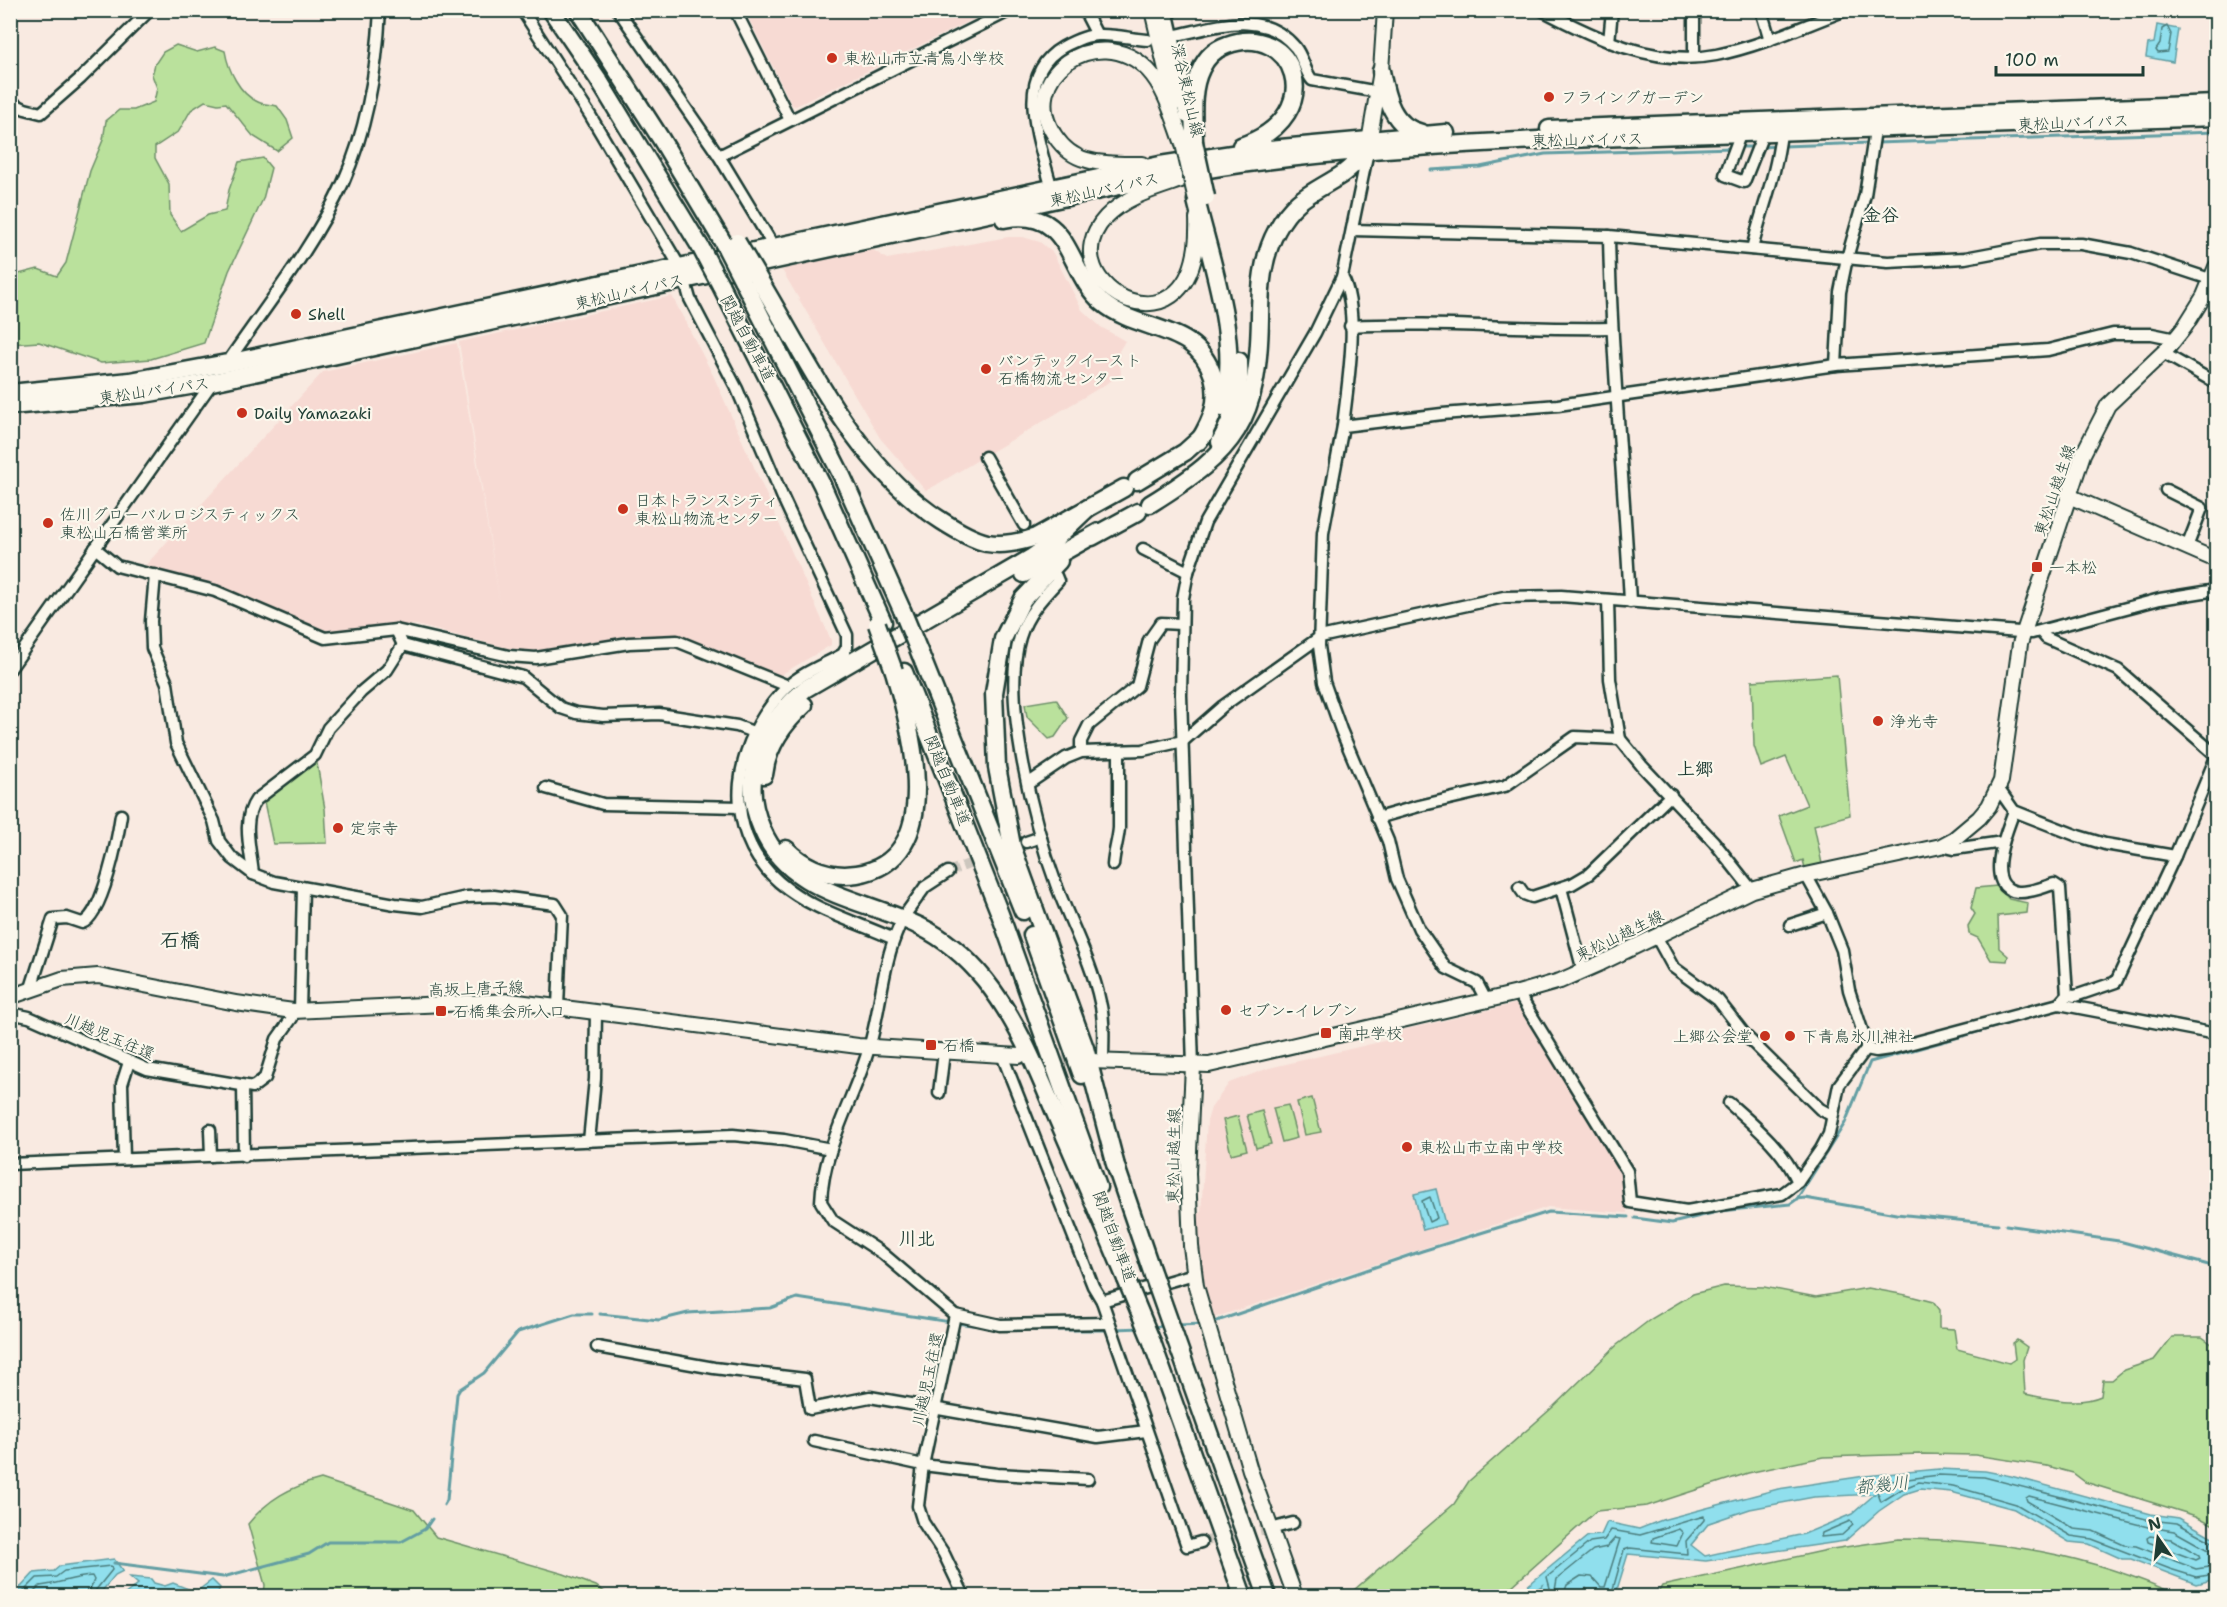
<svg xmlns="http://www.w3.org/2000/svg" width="2227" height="1607" viewBox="0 0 2227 1607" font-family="'Shantell Sans','Klee One',sans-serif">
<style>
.built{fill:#f7dad3}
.green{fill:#bae19c;stroke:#6c8f68;stroke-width:1.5}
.water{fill:#90dfed;stroke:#639ea3;stroke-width:1.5;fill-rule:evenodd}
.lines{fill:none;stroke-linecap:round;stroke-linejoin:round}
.shore{stroke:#4c7e7e;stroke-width:1.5}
.stream{stroke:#639ea3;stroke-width:3}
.minor-tunnel{stroke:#cdc7be;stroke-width:10;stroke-dasharray:10 5;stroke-linecap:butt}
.major-tunnel{stroke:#cdc7be;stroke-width:14;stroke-dasharray:14 7;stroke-linecap:butt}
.minor-casing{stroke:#1f3d34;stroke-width:15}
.major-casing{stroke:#1f3d34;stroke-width:18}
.highway-casing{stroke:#1f3d34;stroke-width:21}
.minor{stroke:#fbf7ec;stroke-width:10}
.major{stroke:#fbf7ec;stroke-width:14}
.highway{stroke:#fbf7ec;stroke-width:16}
.major-bridge-casing{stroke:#1f3d34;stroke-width:18;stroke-linecap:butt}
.highway-bridge-casing{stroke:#1f3d34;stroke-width:21;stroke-linecap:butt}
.major-bridge{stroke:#fbf7ec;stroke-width:14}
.highway-bridge{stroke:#fbf7ec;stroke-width:16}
.poi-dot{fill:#c8321e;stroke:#fbf7ec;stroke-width:2}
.labels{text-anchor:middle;stroke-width:4.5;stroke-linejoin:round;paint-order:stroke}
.poi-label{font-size:16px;fill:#1f3d34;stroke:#fbf7ec;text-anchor:start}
.street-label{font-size:16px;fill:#1f3d34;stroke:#fbf7ec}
.neighbourhood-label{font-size:18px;font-weight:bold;fill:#1f3d34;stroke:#fbf7ec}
.water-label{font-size:18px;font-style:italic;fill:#365d59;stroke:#fbf7ec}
.quarter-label{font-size:20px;font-weight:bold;fill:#1f3d34;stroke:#fbf7ec}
</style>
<rect width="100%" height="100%" fill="#f9eae1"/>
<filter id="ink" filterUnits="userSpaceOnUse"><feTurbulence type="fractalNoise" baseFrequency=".0167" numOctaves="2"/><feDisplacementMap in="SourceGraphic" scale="12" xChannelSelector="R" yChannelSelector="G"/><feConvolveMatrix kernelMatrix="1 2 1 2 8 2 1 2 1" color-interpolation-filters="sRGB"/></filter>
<g filter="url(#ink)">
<g class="built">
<polygon points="745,11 990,11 796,106 792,105"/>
<polygon points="1008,237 1023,237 1040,242 1053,253 1082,310 1101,327 1125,341 1119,351 1121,375 926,491 880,438 782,270 870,248 887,259"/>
<polygon points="672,296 713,375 831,640 831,645 777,677 679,635 622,638 548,652 528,653 416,625 393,625 329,634 216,587 143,568 323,372 457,343 500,603 459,342"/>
<polygon points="1519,1003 1624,1173 1627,1213 1548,1207 1213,1318 1201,1270 1198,1214 1201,1213 1207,1121 1211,1108 1229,1083 1269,1068 1388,1040 1391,1033"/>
</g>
<g class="green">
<path d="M176,45l21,7 18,-5 10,4c3,18 14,43 33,51 5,3 13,2 19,4l10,14 6,18 -16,13 -24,-15 -27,-33 -8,1 -13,-3 -14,9 -12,21 -24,16v11l14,26 1,31 11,16 27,-16 17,-4 4,-21 10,-28 24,-4 8,10 -8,31 -34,72 -25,72 -53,16 -50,4 -62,-21 -28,2v-68l27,-7 19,7 9,-13 24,-92 13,-31 3,-19 13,-11h15l20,-8 3,-14 -5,-13 3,-11 8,-12z"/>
<polygon points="1837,675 1850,815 1814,825 1822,864 1805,868 1803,860 1796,863 1779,816 1807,805 1786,757 1761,767 1754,746 1752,681"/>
<polygon points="1056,699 1068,718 1055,737 1049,739 1027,717 1025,704"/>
<polygon points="316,758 325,809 327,843 273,844 263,797"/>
<polygon points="1997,886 2009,899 2028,903 2027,913 1998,916 1999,948 2008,956 2007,961 1991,960 1978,938 1969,934 1968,926 1975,914 1971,908 1976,888"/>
<polygon points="1312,1098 1321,1132 1305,1135 1297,1102"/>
<polygon points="1288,1105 1297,1138 1282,1142 1273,1108"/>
<polygon points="1262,1111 1271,1144 1256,1148 1247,1115"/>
<polygon points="1238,1116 1247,1150 1231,1154 1223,1120"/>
<path d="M1724,1286l40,1 52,10 52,-9 38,7 27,7 6,8v18l15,1 3,20 52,14 6,-4 -2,-16 4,-3 10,7 -4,13 2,34c23,5 54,12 76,2l2,-16h9l12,-10 30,-10 18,-23h30l14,10 -2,22 2,3v154l-20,-10 -111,-34 -12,-9 -26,-7 -72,-11 -54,-1 -98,3 -75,16 -101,33 -51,5 -95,85h-154l107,-92 15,-23 84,-74 64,-62 34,-26 42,-25z"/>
<path d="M321,1479l93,31 22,27 128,37 32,12 14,10h-343l-3,-1 1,-10 -17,-61c20,-25 42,-37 73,-45z"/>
<path d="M1898,1539c100,0 190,15 282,57h-524l6,-10 170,-37z"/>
</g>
<g class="water">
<polygon points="2157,25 2178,29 2173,62 2146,57 2148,44 2154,43"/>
<polygon points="1436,1189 1445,1224 1423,1230 1414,1194"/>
<path d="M1939,1469l46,2 26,5 140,38 28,4 37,21v40l-20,5 -65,-25h-9l-33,-15 -20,-2 -55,-33 -63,-17 -31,-3 -16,5 -25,17 -34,30 -139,20 -78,-7 -13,42h-24l-5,-8 -10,8h-38l5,-11 -17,11h-11l73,-60 13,-1 6,-13 32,7 23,-9 116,-31 87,-13zM1875,1494l-23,20 -48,20 -99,22 -14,-11 18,-22 41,-14 64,-12z"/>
<polygon points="114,1559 123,1571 115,1575 98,1596 11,1596 11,1587 21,1587 34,1573 54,1571 60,1566"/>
<polygon points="130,1577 151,1579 154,1583 165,1586 173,1583 196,1592 212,1580 220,1588 216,1596 176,1596 159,1593 107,1596 110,1593 124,1595 138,1584"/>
</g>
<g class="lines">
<g class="shore">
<polygon points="2167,26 2171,34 2168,52 2158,53 2156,50 2160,44 2162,29"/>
<polygon points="1430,1197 1437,1218 1429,1222 1422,1201"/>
<polygon points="1850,1521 1853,1525 1842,1535 1821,1537 1822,1533"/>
<polygon points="1679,1529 1683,1533 1677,1546 1652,1542 1653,1538"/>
<polygon points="2150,1536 2171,1539 2199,1555 2200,1558 2196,1560 2148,1542 2147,1538"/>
<polyline points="2216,1544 2177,1523 2150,1520 1984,1477 1939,1475 1868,1484 1877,1491 1881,1502 1902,1489 1919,1482 1953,1486 2016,1504 2071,1536 2092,1539 2170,1569 2196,1577 2216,1574"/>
<polyline points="2216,1551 2208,1550 2174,1531 2148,1527 2029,1496 2026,1498 2027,1501 2074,1529 2093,1531 2124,1545 2136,1546 2196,1569 2216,1566"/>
<polyline points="10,1593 23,1592 37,1578 56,1577 64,1571 111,1566 112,1570 95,1591 94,1596"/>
<path d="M30,1596l10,-10c19,-2 33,-9 52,-10l2,4 -7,16"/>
<polyline points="1545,1596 1550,1588 1547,1577 1590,1542 1604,1540 1611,1530 1640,1535 1704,1516 1704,1520 1686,1541 1687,1554 1630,1548 1624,1550 1611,1596"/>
<polyline points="1554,1596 1557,1579 1593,1550 1607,1547 1615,1538 1620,1539 1605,1587 1601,1587 1592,1577 1581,1576 1567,1585 1563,1596"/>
</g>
<g class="stream">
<polyline points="1876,143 2216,132"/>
<polyline points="1783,146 1870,143"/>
<polyline points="1738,147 1756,147"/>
<polyline points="1762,147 1777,146"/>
<polyline points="1431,170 1480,167 1545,154 1732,148"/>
<polyline points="2079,1003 2216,1028"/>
<polyline points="1797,1199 1845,1123 1870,1062 2056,1010"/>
<polyline points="1635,1218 1672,1223 1721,1211 1790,1204 1797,1199 1805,1198 1896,1214 1998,1224"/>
<polyline points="2006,1225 2119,1241 2216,1267"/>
<polyline points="600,1314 659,1320 688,1313 770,1308 797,1298 950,1322"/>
<polyline points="956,1323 988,1327"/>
<polyline points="1211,1323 1422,1251 1549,1212 1628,1217"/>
<polyline points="1178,1325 1204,1324"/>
<polyline points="1151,1327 1165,1326"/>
<polyline points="1115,1329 1141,1328"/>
<polyline points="1034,1330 1108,1330"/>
<polyline points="444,1505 447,1500 457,1394 460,1389 484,1373 518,1332 574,1314 592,1314"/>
<polyline points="114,1563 223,1577 309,1554 328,1542 401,1542 425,1529 432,1519"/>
</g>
<g class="minor-tunnel">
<polyline points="948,872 1003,851"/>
<polyline points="1201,1542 1277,1527"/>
</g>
<polyline class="major-tunnel" points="1021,1056 1086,1060"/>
<defs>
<g id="minor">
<polyline points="522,10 590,115 680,267"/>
<polyline points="618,10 719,156 774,247"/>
<polyline points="735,10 790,120"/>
<polyline points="1084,10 1097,35"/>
<path d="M1542,10c53,28 113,57 174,45 45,-9 87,-29 130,-45"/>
<polyline points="1761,10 1770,40"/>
<path d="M1177,35c41,-9 86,-26 118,12 8,10 9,23 17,33l66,12"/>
<polyline points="1609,42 1612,10"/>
<polyline points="1694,57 1694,10"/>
<polyline points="10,102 25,109 41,113 81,78 150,10"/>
<polyline points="1740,135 1725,175 1744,182 1763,134"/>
<polyline points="719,156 1011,10"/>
<path d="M1051,186c-11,-43 -39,-110 12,-139 11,-6 23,-12 35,-12 17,-1 34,4 50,5"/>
<polyline points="1352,230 1609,236 1888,262 1965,258 2040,244 2081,244 2131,253 2216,281"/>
<path d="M1609,236c2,122 15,244 21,366"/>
<path d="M1752,249c10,-41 24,-73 29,-116"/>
<path d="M1342,277c19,34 5,110 1,149"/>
<path d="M684,278l6,21 47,90 46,109 64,137v12l-4,7c-17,10 -42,19 -56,33 -53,52 -70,141 -8,195 34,29 76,39 115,57"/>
<path d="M1350,326c87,-5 173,4 260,2"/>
<polyline points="2163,353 2216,383"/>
<path d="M227,363c39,-57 87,-117 116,-180 24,-54 34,-113 37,-173"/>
<polyline points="1836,365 1840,292 1847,258 1865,195 1875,130"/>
<polyline points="985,457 1024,525"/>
<polyline points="2166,490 2202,508 2187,547"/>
<polyline points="95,548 117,566 215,591 325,638 396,630 509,656 536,658 629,643 677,641 788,686"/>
<polyline points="1143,549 1188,572"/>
<polyline points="155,575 151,621 152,648 167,683 176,743 214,821 219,841 232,858 253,874 274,882 395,904 422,907 467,897 494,896 555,904 562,915 558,1006"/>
<path d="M1056,576l2,5c-16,17 -31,33 -38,56 -19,62 14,188 37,250 14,37 35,76 43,115 5,19 3,39 3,59"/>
<polyline points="1608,600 1610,679 1620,739 1642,766 1714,842 1752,890"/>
<polyline points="396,630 403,645 523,677 561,708 576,713 603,716 659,714 737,726 753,732"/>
<polyline points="2041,632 2046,638 2118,670 2216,755"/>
<polyline points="10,669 214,380"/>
<polyline points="1081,752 1081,741 1089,725 1137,686 1149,640 1161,623 1181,624"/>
<polyline points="1029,783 1066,758 1081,752 1143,750 1183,741 1223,706 1320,637 1504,597 1561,596 2032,633 2160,599 2216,590"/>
<polyline points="546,788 603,804 741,807"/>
<polyline points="1998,788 2014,811 2078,836 2105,844 2175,856"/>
<path d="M2014,811c-7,19 -32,77 4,81 12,1 25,-5 36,-8l6,4 7,107"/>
<polyline points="1377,818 1419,806 1505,786 1575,737 1620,739"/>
<polyline points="1026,842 1041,837"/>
<polyline points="1941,846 1954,849 2003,842"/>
<path d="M1113,865c1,-14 5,-24 6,-37v-77"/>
<path d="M253,874c-2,-23 -12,-53 3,-74l59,-45 13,-27 33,-36 26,-22 16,-25"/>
<polyline points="1519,887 1524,894 1532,897 1572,884 1589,874 1671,795"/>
<polyline points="1561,888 1583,971"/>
<polyline points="907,912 925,887 948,872"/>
<polyline points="1790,925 1827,913"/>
<path d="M899,927c-17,38 -18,81 -30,121 -15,51 -46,99 -48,154l12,19 49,32 73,62 -32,150 -5,41 5,16 21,32 20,42"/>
<polyline points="1656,936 1673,967 1718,1000 1746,1036 1820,1109 1831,1115"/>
<path d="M31,988l22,-69 14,-1 15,5c21,-7 36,-87 39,-108"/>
<polyline points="1518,993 1627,1171 1630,1202 1687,1211 1782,1194 1798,1182 1821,1149 1829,1134 1839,1085 1866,1049 1866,1042 1849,990 1842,950 1827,913 1806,875"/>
<polyline points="1486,1000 1477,983 1446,968 1419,929 1397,879 1388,841 1341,730 1324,682 1319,646 1323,533 1343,426 1442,414 1558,405 1836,365 2048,350 2113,334 2152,334 2176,339"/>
<polyline points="2059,1004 2067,995 2075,996 2116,982 2175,856 2216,757"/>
<polyline points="300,1011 303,888"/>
<polyline points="10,1013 29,1017 147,1069 253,1087 265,1078 277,1039 292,1018 293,1011"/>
<polyline points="1866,1049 1876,1051 1890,1049 2059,1004 2216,1034"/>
<polyline points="1002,1055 1093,1286 1102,1301 1187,1546 1201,1542"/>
<polyline points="1193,1066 1181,695 1183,598 1188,572 1205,522 1315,333 1342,277 1368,151"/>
<polyline points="243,1086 244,1156"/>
<polyline points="939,1093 944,1052"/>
<path d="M1729,1103c26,23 55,47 69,79"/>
<polyline points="210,1130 211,1156"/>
<polyline points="589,1141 595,1079 596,1012"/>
<polyline points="124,1159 122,1084 129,1062"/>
<polyline points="10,1164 733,1135 784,1140 831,1149"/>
<polyline points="1102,1301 1194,1274"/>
<polyline points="955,1315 1000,1325 1109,1323"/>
<polyline points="597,1347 714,1368 805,1379 810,1409 870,1397 1098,1437 1146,1431"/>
<polyline points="814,1441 923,1465 997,1474 1088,1479"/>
<polyline points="1278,1527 1293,1523"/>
</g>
<g id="major">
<polyline points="1152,10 1174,104"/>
<polyline points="1368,148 1381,71 1385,10"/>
<path d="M1142,164c-18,0 -37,1 -55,-4 -13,-3 -24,-12 -32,-24 -40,-59 43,-117 93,-66 18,19 26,50 35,74"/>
<path d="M1184,179c-26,9 -58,17 -78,38 -64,69 97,153 91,1"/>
<polyline points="2069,496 2216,560"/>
<polyline points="10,997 62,979 98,976 236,1003 293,1011 510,1001 858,1046 1019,1056"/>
<polyline points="1091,1061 1209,1065 1518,993 1560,981 1601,963 1752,890 1806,875 1941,846 1954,839 1979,818 1989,806 2001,781 2020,644 2083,454 2108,405 2168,348 2184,328 2204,296 2216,267"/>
<polyline points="1193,1066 1188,1173 1191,1246 1196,1286 1250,1470 1295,1596"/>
</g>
<g id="highway">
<polyline points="551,10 598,79 701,248"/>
<polyline points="578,10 661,139 724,244"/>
<polyline points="1164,10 1188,115"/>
<path d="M1381,71c5,26 11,56 41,62"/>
<polyline points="1549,129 2216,104"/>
<path d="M1194,142c0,-23 -4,-51 7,-73 5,-11 14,-20 26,-24 65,-25 106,69 14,101"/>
<path d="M1196,200c15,62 46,146 26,208"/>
<path d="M1004,219c69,-13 61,52 99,84 36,30 94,20 110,73 7,25 -1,44 -14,65"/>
<path d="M757,276c52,86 98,190 185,245 14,9 29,18 45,22 17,3 34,-1 49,-6l88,-49"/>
<polyline points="742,279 842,476 902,610"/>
<polyline points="720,284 822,485 883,622"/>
<polyline points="10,393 130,381 227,363 1160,165 1258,150 1446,133"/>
<path d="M10,406l134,-12 68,-12 850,-184c67,-14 134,-29 202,-37 91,-12 182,-16 273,-21l679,-23"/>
<path d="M1220,442c14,-25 21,-52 19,-81"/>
<polyline points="1137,481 1185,452 1205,434"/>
<path d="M1150,504c87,-54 108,-82 110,-186 0,-30 2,-61 17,-88 17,-32 36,-37 64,-55 10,-7 18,-16 27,-24"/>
<path d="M1088,508l-40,38 -17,12 -226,131c-30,26 -48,51 -52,91 -2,17 2,33 9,49 27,65 101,69 157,97 25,12 48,32 66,54 33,41 53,92 73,140 23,53 46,106 68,159"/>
<polyline points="1092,537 1138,512"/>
<polyline points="1059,561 1023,599 1003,639 994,693 997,767 1012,846 1085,1048 1117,1170"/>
<polyline points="1024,574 1099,532"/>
<polyline points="921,656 1023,911"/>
<polyline points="904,672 1000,914 1098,1187"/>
<path d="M764,775c3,-29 19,-51 40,-70"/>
<path d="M786,849c19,19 43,29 71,25 91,-15 54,-145 37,-203"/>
<polyline points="1032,935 1082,1075"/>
<polyline points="1114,1161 1153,1275"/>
<polyline points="1175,1337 1267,1596"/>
<polyline points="1152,1342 1243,1596"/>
</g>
</defs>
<use href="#minor" class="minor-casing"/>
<use href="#major" class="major-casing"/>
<use href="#highway" class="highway-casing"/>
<use href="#minor" class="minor"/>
<use href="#major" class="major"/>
<use href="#highway" class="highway"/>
<defs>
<polyline id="major-bridge" points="1183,144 1196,200"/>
<g id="highway-bridge">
<polyline points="1194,142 1206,197"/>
<polyline points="737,242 757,276"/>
<polyline points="724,244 742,279"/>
<polyline points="701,248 720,284"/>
<polyline points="902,610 921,656"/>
<polyline points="877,624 894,671"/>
<polyline points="1153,1275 1175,1337"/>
<polyline points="1126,1279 1152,1342"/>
</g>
</defs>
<use href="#major-bridge" class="major-bridge-casing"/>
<use href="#highway-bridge" class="highway-bridge-casing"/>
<use href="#major-bridge" class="major-bridge"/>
<use href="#highway-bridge" class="highway-bridge"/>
</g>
</g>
<g class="poi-dot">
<circle cx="832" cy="58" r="6"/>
<circle cx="1549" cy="97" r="6"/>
<circle cx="296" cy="314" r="6"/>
<circle cx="986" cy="369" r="6"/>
<circle cx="242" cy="413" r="6"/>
<circle cx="623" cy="509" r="6"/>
<circle cx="48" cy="523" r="6"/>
<rect x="2031" y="561" width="12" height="12" rx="3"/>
<circle cx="1878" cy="721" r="6"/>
<circle cx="338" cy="828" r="6"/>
<circle cx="1226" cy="1010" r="6"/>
<rect x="435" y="1005" width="12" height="12" rx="3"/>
<rect x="1320" y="1027" width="12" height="12" rx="3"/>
<circle cx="1765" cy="1036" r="6"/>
<circle cx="1790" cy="1036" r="6"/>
<rect x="925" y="1039" width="12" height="12" rx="3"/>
<circle cx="1407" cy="1147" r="6"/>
</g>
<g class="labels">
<g class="poi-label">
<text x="844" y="64">東松山市立青鳥小学校</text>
<text x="1561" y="103">フライングガーデン</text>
<text x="308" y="320">Shell</text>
<text x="998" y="366">バンテックイースト<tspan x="998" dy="18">石橋物流センター</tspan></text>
<text x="254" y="419">Daily Yamazaki</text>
<text x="635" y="506">日本トランスシティ<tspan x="635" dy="18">東松山物流センター</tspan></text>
<text x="60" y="520">佐川グローバルロジスティックス<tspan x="60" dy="18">東松山石橋営業所</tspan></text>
<text x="2049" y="573">一本松</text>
<text x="1890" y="727">浄光寺</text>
<text x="350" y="834">定宗寺</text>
<text x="1238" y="1016">セブン-イレブン</text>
<text x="453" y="1017">石橋集会所入口</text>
<text x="1338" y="1039">南中学校</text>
<text x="1753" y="1042" text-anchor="end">上郷公会堂</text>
<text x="1802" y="1042">下青鳥氷川神社</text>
<text x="943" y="1051">石橋</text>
<text x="1419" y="1153">東松山市立南中学校</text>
</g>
<g class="street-label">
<text transform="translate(1188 90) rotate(77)" y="6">深谷東松山線</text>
<text transform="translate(2073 122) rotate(-2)" y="6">東松山バイパス</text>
<text transform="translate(1587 139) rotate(-1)" y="6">東松山バイパス</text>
<text transform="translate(1104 189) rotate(-12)" y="6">東松山バイパス</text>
<text transform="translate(629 291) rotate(-13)" y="6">東松山バイパス</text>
<text transform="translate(748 338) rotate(62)" y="6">関越自動車道</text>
<text transform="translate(154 390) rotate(-8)" y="6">東松山バイパス</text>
<text transform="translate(2054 490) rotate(-71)" y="6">東松山越生線</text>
<text transform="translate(948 780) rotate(68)" y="6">関越自動車道</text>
<text transform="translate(1619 935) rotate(-26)" y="6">東松山越生線</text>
<text transform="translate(476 988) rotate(-2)" y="6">高坂上唐子線</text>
<text transform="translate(110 1036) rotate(23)" y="6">川越児玉往還</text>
<text transform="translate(1173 1156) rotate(-89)" y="6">東松山越生線</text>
<text transform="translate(1115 1236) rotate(70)" y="6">関越自動車道</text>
<text transform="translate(927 1379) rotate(-78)" y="6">川越児玉往還</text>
</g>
<g class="neighbourhood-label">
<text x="1881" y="221">金谷</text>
<text x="1695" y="775">上郷</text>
<text x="917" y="1245">川北</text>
</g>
<g class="water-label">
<text transform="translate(1882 1485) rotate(-6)" y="6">都幾川</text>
</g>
<g class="quarter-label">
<text x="180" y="947">石橋</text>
</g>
</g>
<rect width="2227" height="1607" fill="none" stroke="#fbf7ec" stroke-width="36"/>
<rect x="18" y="18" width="2191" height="1571" fill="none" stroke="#1f3d34" stroke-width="2" filter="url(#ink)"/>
<g transform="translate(2158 1538) rotate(346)" stroke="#fbf7ec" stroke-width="4.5" paint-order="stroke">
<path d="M0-4.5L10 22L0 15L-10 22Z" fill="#1f3d34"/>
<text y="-9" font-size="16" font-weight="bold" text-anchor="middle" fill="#1f3d34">N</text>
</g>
<path d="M1996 66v9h147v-9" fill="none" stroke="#1f3d34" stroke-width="3"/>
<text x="2005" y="66" font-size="18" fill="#1f3d34" stroke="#fbf7ec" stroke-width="4.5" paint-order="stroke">100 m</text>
</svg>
